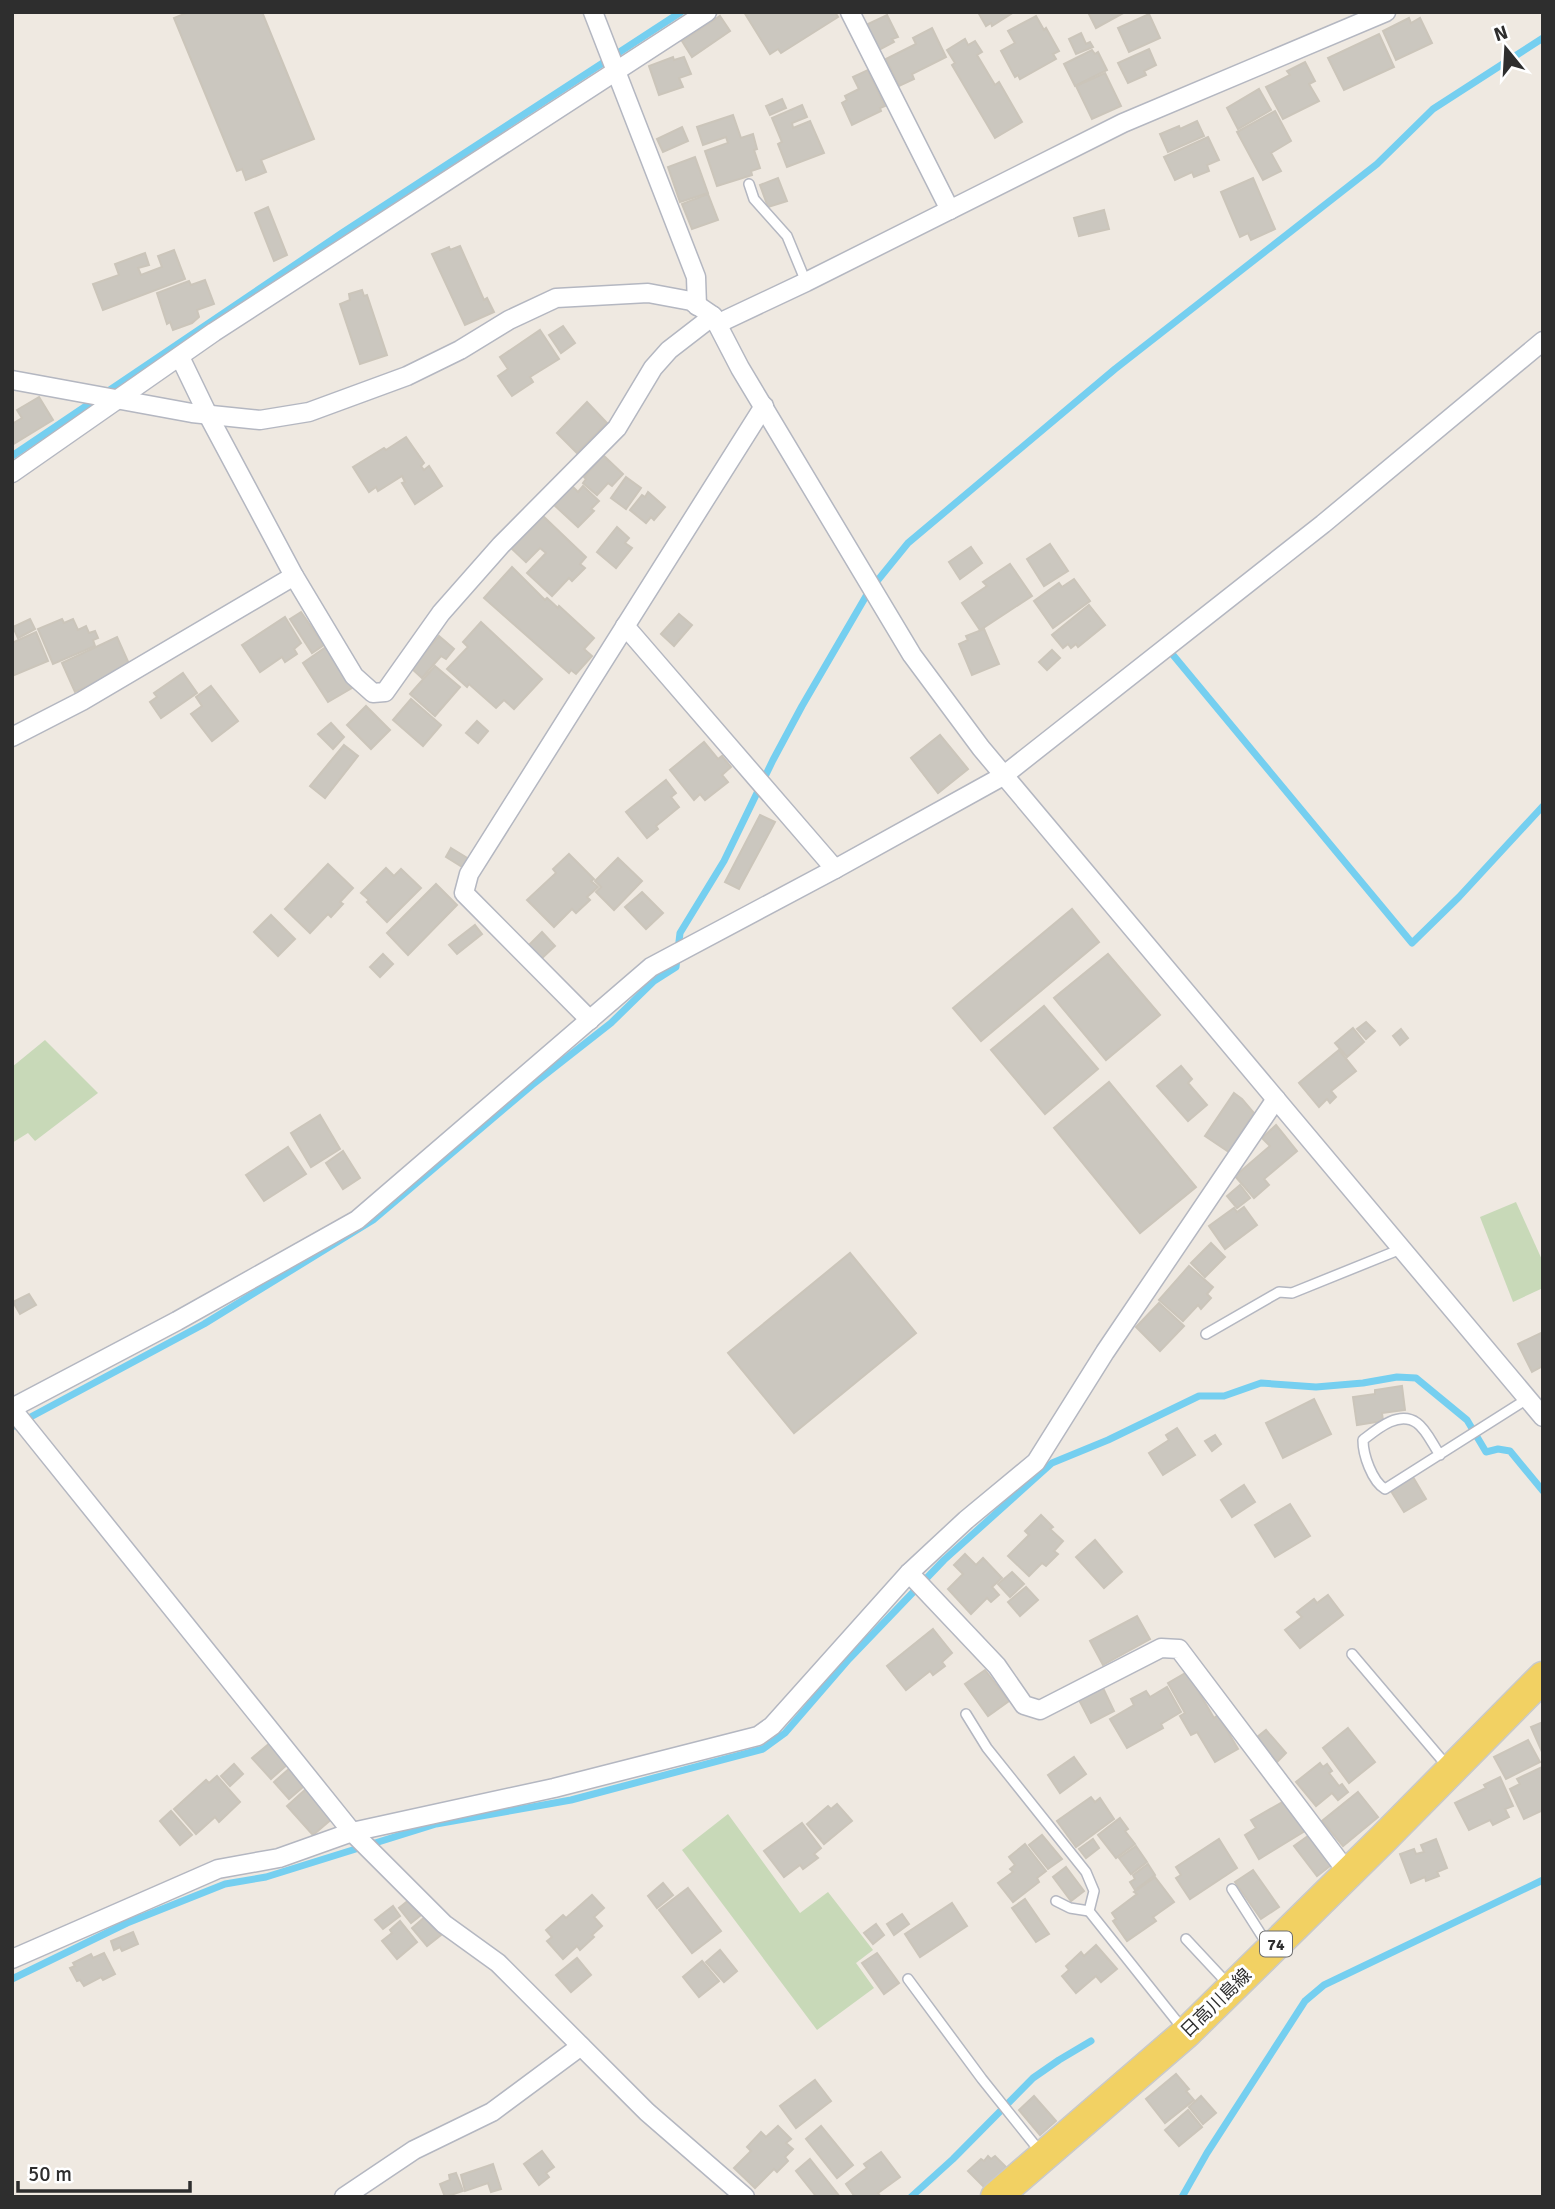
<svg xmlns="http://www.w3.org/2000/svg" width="1555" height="2209" viewBox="0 0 1555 2209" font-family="Signika,'Noto Sans JP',sans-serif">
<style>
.cemetery{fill:#c8d9b8}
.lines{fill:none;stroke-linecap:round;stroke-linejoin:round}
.stream{stroke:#75cff0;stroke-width:7}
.building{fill:#cbc7bf;stroke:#cbc5ba;stroke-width:2}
.service-casing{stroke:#b4b7c1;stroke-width:12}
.minor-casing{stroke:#b4b7c1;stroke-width:21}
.primary-casing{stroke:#c9c9c9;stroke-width:33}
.service{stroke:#fff;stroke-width:9}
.minor{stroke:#fff;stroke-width:18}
.primary{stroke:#f2d163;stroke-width:30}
.labels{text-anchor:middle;stroke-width:6;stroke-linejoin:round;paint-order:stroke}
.shield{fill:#fff;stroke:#6d6d6d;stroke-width:2}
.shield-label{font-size:16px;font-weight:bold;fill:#2e2e2e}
.street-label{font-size:18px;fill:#2e2e2e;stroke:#fff}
</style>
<rect width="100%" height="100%" fill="#efe9e1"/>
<g class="cemetery">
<polygon points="45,1040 98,1093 35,1141 28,1133 12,1143 12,1067"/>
<polygon points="1516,1202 1543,1262 1543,1288 1513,1302 1480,1217"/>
<polygon points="728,1814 800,1913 828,1892 873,1950 856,1963 874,1988 817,2030 682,1850"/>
</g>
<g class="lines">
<g class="stream">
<polyline points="12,456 342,233 681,12"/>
<polyline points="1173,655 1412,943 1459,897 1543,806"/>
<polyline points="12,1427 204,1324 373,1220 532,1085 611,1023 654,981 676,967 680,933 724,861 773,760 802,706 869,591 908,543 1115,369 1377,164 1433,109 1543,38"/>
<polyline points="12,1979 127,1923 225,1884 266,1877 436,1824 571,1800 763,1749 785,1733 849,1659 944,1560 1052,1463 1108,1440 1199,1396 1224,1396 1261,1383 1316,1387 1363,1383 1397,1377 1416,1378 1467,1420 1486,1452 1498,1449 1510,1451 1543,1491"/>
<polyline points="911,2197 953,2159 1033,2078 1059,2060 1091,2041"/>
<polyline points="1182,2197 1207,2153 1305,2001 1324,1985 1543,1880"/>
</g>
</g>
<g class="building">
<polygon points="189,12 262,12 314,139 261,160 266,172 246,180 242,169 237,171 174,18"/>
<polygon points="744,12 835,12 838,17 781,53 778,49 770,54"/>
<polygon points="978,12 1014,12 992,26 991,23 986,26"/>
<polygon points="1088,12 1125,12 1096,28"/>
<polygon points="1149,14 1160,38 1129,52 1118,28"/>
<polygon points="887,15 898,37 892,39 894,42 879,50 866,25"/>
<polygon points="720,16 730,31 692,57 682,41"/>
<polygon points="1036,16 1044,30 1046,28 1059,51 1053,54 1056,59 1020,79 1018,75 1015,77 1001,51 1015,43 1008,31"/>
<polygon points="1409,18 1411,23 1420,18 1432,43 1396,60 1383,31"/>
<polygon points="932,28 946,57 912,74 914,79 899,86 886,59 916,44 913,38"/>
<polygon points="1081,33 1086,44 1090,42 1093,47 1076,54 1069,39"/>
<polygon points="1379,34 1394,67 1344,90 1328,58"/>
<polygon points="965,39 968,45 975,41 982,52 977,55 995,85 999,82 1022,122 995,138 952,65 955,63 947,50"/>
<polygon points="1149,49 1156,65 1144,71 1146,75 1128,83 1118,63"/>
<polygon points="1092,50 1095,54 1098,52 1107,70 1075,86 1064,64"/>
<polygon points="673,57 674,60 684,57 691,74 679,78 683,87 659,95 649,66"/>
<polygon points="1305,62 1315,81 1309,84 1319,101 1283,119 1266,87 1290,75 1287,71"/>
<polygon points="868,70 885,106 880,108 881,111 852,125 842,103 847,100 845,96 859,89 853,77"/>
<polygon points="1105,73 1121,106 1092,119 1076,86"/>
<polygon points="1259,89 1271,110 1238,129 1227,108"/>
<polygon points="782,99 786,108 770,115 766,106"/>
<polygon points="802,105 807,117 792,123 793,128 810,121 824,153 787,167 778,144 782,142 772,118"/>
<polygon points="1275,111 1291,141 1271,153 1281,171 1263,180 1237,132"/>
<polygon points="733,115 741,138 753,134 757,149 754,150 760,168 751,171 752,175 717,186 705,151 728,143 726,137 703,145 697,127"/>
<polygon points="1197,121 1204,136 1168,152 1160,134 1179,126 1180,129"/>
<polygon points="682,127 688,141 663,152 657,139"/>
<polygon points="1208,137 1219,160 1207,165 1209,171 1194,177 1192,172 1175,180 1164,157"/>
<polygon points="695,157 708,193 680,202 668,167"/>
<polygon points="778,178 787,201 768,207 760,185"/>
<polygon points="1253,178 1275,229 1251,240 1248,233 1240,237 1221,192"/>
<polygon points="708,194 718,220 692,229 682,204"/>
<polygon points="268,207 287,255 274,261 255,213"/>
<polygon points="1104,210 1109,229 1079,236 1074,218"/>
<polygon points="460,246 484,300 487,298 494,312 465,325 432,254 449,247 450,250"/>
<polygon points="174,250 185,279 103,310 93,284 119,275 115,264 145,253 149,265 138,268 141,275 162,267 158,256"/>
<polygon points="205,280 214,304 197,310 199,317 192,323 173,330 170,322 167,324 157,293 189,281 191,285"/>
<polygon points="362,290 364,296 367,295 387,355 360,364 340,304 350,300 349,294"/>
<polygon points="563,326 575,343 561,353 549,335"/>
<polygon points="540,330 559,359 530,377 533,382 512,396 498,376 508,369 500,357"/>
<polygon points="39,397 53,420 12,445 12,424 22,418 17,410"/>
<polygon points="587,402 607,423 577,453 557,433"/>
<polygon points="406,437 424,463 421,466 424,470 429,466 442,486 415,504 402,483 405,482 402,476 378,491 376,487 369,492 353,467 384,448 386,450"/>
<polygon points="603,455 623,474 612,486 608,483 597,495 583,483 586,479 584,477"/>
<polygon points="626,477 641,488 626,509 611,498"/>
<polygon points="571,485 578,492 583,486 599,501 591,509 594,511 578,527 553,504"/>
<polygon points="648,492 665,507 654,520 651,517 646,523 630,510 642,495 645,497"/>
<polygon points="543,516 586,557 580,564 585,568 572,581 569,578 552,596 527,573 546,553 540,548 526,562 511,548"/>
<polygon points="617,527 629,538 625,543 632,548 616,568 597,552"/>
<polygon points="1050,544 1068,571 1044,586 1027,559"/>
<polygon points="971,547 982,563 960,579 949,562"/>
<polygon points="1010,564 1032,596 980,630 962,603 987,586 983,582"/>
<polygon points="512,567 545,600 547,598 558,608 559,606 594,638 584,649 592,656 576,674 571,670 569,673 484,598"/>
<polygon points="1074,579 1090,601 1053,628 1034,601 1059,583 1062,587"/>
<polygon points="1089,605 1105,625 1078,647 1076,644 1071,648 1068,644 1063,648 1052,635"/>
<polygon points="301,612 324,645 312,653 290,619"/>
<polygon points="679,614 692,625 674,646 661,634"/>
<polygon points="285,617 301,643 294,649 297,654 285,662 282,657 260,672 242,645"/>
<polygon points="30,619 35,629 18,638 13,627"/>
<polygon points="62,619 64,623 73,619 78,630 86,626 89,633 95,631 98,638 93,640 95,646 53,664 38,629"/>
<polygon points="481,622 542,679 514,709 504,700 496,708 469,684 467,687 447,669 468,647 463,642"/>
<polygon points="984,629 999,664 972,675 959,644 968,640 966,636"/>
<polygon points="36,632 48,661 12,676 12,643"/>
<polygon points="439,636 454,649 446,659 441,656 422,678 411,668"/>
<polygon points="117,637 130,666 75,692 62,663"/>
<polygon points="326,647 352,688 328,702 303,663"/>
<polygon points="1052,650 1060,658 1047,670 1039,662"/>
<polygon points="435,666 460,687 435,716 410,694"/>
<polygon points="183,673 197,693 161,718 150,702 157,697 154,693"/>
<polygon points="211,686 238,721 212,741 191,714 202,706 196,697"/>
<polygon points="411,699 441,725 423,746 393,720"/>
<polygon points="366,706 390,730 371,749 347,725"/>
<polygon points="477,721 488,731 478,743 466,733"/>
<polygon points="331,723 344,737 333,749 318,734"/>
<polygon points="940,735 968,769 938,793 911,758"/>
<polygon points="704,742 718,759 722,756 731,767 722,775 728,782 705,800 700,794 694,800 670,770"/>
<polygon points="344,745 358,756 325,798 310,786"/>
<polygon points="666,780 676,793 671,797 679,807 656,826 658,829 647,838 626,812"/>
<polygon points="760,815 775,822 739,889 725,882"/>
<polygon points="451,848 469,859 464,868 446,857"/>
<polygon points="569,854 594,879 591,881 598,887 587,897 590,900 576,913 572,909 554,927 527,900 556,873 553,869"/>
<polygon points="618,858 642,881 614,910 596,892 601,887 595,881"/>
<polygon points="328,864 353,888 340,902 343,904 331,917 328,914 310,933 285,909"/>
<polygon points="386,868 394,876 401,869 421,888 387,922 367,902 369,900 361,893"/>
<polygon points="436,884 457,905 408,955 387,933"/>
<polygon points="642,892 663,913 646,929 625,907"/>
<polygon points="1072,909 1099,942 981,1041 953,1008"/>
<polygon points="271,915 295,939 278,956 254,932"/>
<polygon points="475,925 482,934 457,954 449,945"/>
<polygon points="542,932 555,946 541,959 528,946"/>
<polygon points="383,954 393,964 380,977 370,967"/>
<polygon points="1108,954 1160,1015 1106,1060 1054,998"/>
<polygon points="1044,1006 1098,1069 1045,1114 991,1050"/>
<polygon points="1366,1022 1375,1031 1366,1039 1357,1029"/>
<polygon points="1353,1028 1364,1042 1347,1057 1335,1043"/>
<polygon points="1401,1029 1408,1038 1400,1045 1393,1036"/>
<polygon points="1339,1050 1356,1071 1331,1091 1336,1097 1330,1103 1327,1099 1319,1107 1299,1083"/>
<polygon points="1181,1066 1192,1079 1188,1083 1207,1105 1188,1121 1157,1086"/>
<polygon points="1109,1082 1196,1187 1140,1233 1054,1128"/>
<polygon points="1234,1093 1242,1099 1254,1113 1229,1152 1205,1136"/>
<polygon points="320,1115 340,1149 311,1167 291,1133"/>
<polygon points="1276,1125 1297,1151 1264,1179 1269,1185 1254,1198 1235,1176 1270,1146 1262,1138"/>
<polygon points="288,1147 306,1174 264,1201 246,1175"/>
<polygon points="343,1151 360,1178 343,1189 326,1163"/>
<polygon points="1240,1185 1250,1198 1237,1208 1227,1196"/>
<polygon points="1244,1207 1257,1225 1225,1249 1209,1226 1234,1208 1237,1212"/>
<polygon points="1211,1243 1225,1257 1205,1277 1191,1263"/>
<polygon points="850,1253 916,1333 794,1433 728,1353"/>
<polygon points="1189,1266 1213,1287 1207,1294 1211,1298 1201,1309 1198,1305 1183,1321 1159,1300"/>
<polygon points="29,1294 36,1305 20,1314 13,1302"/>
<polygon points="1159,1303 1184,1326 1160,1351 1136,1327"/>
<polygon points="1543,1332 1543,1366 1532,1372 1518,1344"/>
<polygon points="1402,1386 1405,1410 1382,1413 1383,1421 1357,1425 1353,1397 1375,1394 1375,1390"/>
<polygon points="1314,1399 1331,1434 1283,1458 1266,1423"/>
<polygon points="1177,1428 1195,1455 1163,1475 1149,1453 1169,1440 1166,1435"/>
<polygon points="1215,1435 1221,1444 1212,1451 1205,1441"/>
<polygon points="1413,1477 1426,1499 1404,1512 1391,1491"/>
<polygon points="1244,1485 1255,1502 1232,1517 1221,1500"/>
<polygon points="1290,1504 1310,1536 1275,1557 1255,1525"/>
<polygon points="1041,1515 1053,1527 1050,1529 1063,1541 1054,1551 1058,1554 1046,1566 1042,1563 1029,1576 1008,1556 1029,1535 1025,1531"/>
<polygon points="1095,1540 1122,1572 1104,1588 1076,1557"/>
<polygon points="965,1554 976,1565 983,1558 1002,1578 992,1587 999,1595 991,1602 987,1598 971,1614 948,1589 963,1574 954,1565"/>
<polygon points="1012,1572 1024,1584 1010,1597 998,1584"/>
<polygon points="1026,1587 1038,1600 1020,1616 1008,1602"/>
<polygon points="1328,1595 1343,1615 1300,1648 1285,1630 1302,1617 1297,1612 1314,1599 1317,1603"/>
<polygon points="1137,1616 1150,1639 1103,1665 1090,1641"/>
<polygon points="933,1629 952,1653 942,1662 945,1666 933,1675 930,1671 906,1690 887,1666"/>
<polygon points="985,1670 1009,1701 988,1716 965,1684"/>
<polygon points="1187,1672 1214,1718 1218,1715 1238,1749 1215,1762 1197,1732 1191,1735 1180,1716 1185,1713 1168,1683"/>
<polygon points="1167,1687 1181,1712 1161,1724 1163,1728 1127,1748 1110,1719 1134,1705 1131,1699 1146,1691 1150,1697"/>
<polygon points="1103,1688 1114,1711 1091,1723 1079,1700"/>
<polygon points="1543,1722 1543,1754 1531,1727"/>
<polygon points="1348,1728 1375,1762 1349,1783 1323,1748"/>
<polygon points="1266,1730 1286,1753 1277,1762 1256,1738"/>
<polygon points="1528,1740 1540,1762 1506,1779 1494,1757"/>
<polygon points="270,1743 288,1764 271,1779 252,1758"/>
<polygon points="1074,1757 1086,1774 1060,1793 1048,1775"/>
<polygon points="1320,1763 1323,1767 1327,1764 1332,1771 1329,1773 1339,1786 1342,1784 1348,1792 1338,1800 1332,1793 1316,1806 1296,1782"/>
<polygon points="234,1764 243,1774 230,1786 221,1776"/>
<polygon points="1542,1767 1543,1810 1524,1819 1510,1789 1520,1784 1517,1779"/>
<polygon points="290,1768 304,1786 289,1799 274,1782"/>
<polygon points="217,1776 240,1802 219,1822 215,1817 196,1834 174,1809 206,1780 209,1783"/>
<polygon points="1500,1777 1513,1806 1505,1809 1509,1817 1493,1825 1490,1820 1469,1830 1455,1803 1486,1788 1484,1785"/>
<polygon points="306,1789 333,1818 313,1835 287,1806"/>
<polygon points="1358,1792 1378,1817 1343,1846 1322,1821"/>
<polygon points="1091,1797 1095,1802 1100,1798 1114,1819 1076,1847 1057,1821"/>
<polygon points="1286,1800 1305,1831 1259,1859 1245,1835 1256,1828 1251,1820"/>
<polygon points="837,1804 852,1821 824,1844 807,1824 828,1806 831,1809"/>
<polygon points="171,1811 192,1835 180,1845 160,1821"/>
<polygon points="1120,1818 1128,1829 1125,1831 1135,1844 1116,1858 1098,1835"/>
<polygon points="802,1823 821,1848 814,1854 818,1858 803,1869 800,1865 784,1877 764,1851"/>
<polygon points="1312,1833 1335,1862 1317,1876 1294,1846"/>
<polygon points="1042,1835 1062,1859 1048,1869 1029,1845"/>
<polygon points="1093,1839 1099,1848 1086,1858 1079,1849"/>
<polygon points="1219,1839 1237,1868 1190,1899 1176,1878 1181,1875 1176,1867"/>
<polygon points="1436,1839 1447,1868 1437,1872 1439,1876 1426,1881 1425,1877 1411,1883 1400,1854 1414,1849 1416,1854 1424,1852 1421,1845"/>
<polygon points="1025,1844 1046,1871 1037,1878 1039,1882 1013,1902 998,1883 1013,1872 1010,1869 1015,1865 1009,1857"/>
<polygon points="1136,1846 1147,1862 1131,1874 1119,1858"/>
<polygon points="1148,1864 1155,1875 1135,1890 1130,1882 1135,1879 1133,1875"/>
<polygon points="1066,1867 1084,1891 1071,1901 1053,1877"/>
<polygon points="1253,1870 1279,1907 1261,1919 1235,1882"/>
<polygon points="1155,1877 1174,1902 1153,1917 1156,1921 1127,1941 1113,1921 1116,1919 1112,1913 1137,1894 1134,1892"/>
<polygon points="663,1883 673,1895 657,1908 648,1896"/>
<polygon points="688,1888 721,1931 692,1953 659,1910"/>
<polygon points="592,1895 604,1908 594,1917 602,1926 592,1935 594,1937 580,1950 577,1946 563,1959 547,1941 552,1937 546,1930 563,1915 566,1918"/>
<polygon points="1025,1899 1049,1934 1036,1942 1012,1908"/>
<polygon points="409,1900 421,1915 411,1923 399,1908"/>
<polygon points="952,1903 967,1926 920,1957 905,1934"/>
<polygon points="393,1906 400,1916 383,1929 375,1920"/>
<polygon points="902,1914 909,1924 894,1935 887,1924"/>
<polygon points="426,1916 441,1935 427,1946 412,1928"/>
<polygon points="400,1921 417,1942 397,1959 382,1941 392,1933 390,1930"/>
<polygon points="876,1924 884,1935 873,1944 864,1933"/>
<polygon points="133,1932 138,1944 122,1951 120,1947 114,1950 111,1941"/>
<polygon points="1096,1945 1117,1969 1101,1982 1096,1976 1076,1993 1062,1976 1069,1970 1066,1966 1081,1952 1084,1956"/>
<polygon points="720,1950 737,1971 724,1982 706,1962"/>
<polygon points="104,1953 115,1974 103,1980 101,1977 84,1986 80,1980 77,1981 70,1968 75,1966 73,1963 91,1954 93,1958"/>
<polygon points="877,1953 899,1983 884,1994 862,1963"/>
<polygon points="577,1958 591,1975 571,1992 556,1975"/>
<polygon points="702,1961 719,1981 699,1997 683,1977"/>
<polygon points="1176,2074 1189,2089 1186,2091 1194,2100 1165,2123 1146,2099"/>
<polygon points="815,2080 831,2101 796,2128 780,2106"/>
<polygon points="1034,2096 1056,2121 1040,2135 1019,2110"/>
<polygon points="1201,2096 1216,2113 1203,2124 1189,2107"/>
<polygon points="1188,2110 1202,2127 1179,2146 1165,2130"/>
<polygon points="778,2126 791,2139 786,2143 793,2149 785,2157 788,2161 777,2172 774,2169 755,2188 734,2168 751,2151 747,2147 761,2132 766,2137"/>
<polygon points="821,2126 853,2165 837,2178 806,2139"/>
<polygon points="542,2151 554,2167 546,2173 549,2177 539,2185 524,2164"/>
<polygon points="881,2152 900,2177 878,2193 881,2197 855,2197 846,2184 867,2168 864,2164"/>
<polygon points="988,2156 991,2159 995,2156 1006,2167 985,2188 968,2171 981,2159 984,2161"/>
<polygon points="810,2159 840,2197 812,2197 815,2195 796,2171"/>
<polygon points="493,2164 501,2189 491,2192 488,2183 465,2191 461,2175"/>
<polygon points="456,2173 463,2191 445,2197 440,2184 450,2180 449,2175"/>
</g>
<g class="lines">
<defs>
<g id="service">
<polyline points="749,184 754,199 787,236 806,282"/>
<polyline points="1206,1334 1279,1292 1292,1293 1401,1249"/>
<path d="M1440,1455c-7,-10 -14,-26 -23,-32 -18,-13 -40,6 -54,17 0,15 9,41 22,49l142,-90"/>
<polyline points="1352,1654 1448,1767"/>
<polyline points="966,1714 987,1748 1086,1872 1094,1891 1089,1911 1183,2029"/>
<polyline points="1232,1889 1269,1947"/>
<polyline points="1056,1901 1070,1908 1089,1911"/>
<polyline points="1186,1939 1228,1984"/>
<polyline points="908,1979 982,2079 1042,2154"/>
</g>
<g id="minor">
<polyline points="593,12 696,277 697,306"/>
<polyline points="850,12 950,210"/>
<polyline points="717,324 806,282 1123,123 1386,12"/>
<polyline points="180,357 208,415 294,576 354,676 373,693 385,692 441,613 501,545 617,428 653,368 669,350 713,316"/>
<polyline points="12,380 192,413 260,420 309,412 407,376 460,350 509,320 556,298 648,293 691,301 713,316 740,368 912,655 981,748 1543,1417"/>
<polyline points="12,473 214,332 707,12"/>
<polyline points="625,626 835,869"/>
<polyline points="12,737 82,701 294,576"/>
<polyline points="590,1020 464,893 469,874 764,406"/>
<polyline points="12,1408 177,1321 357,1220 651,967 835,869 1003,776 1323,524 1543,341"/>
<polyline points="12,1409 352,1832 444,1924 498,1963 647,2112 745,2197"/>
<polyline points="909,1573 997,1666 1024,1705 1040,1710 1161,1648 1179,1649 1348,1873"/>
<polyline points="12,1959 218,1869 279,1858 352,1832 554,1788 758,1736 772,1726 909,1573 966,1520 1036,1462 1105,1352 1276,1099"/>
<polyline points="344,2197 414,2150 492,2112 581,2046"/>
</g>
<polyline id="primary" points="996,2197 1186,2033 1384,1838 1543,1677"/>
</defs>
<use href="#service" class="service-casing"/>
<use href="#minor" class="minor-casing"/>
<use href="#primary" class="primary-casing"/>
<use href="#service" class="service"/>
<use href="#minor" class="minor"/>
<use href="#primary" class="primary"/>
</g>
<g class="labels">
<rect class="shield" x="1260" y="1931.5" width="32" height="25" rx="5"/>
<g class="shield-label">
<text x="1276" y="1950">74</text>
</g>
<g class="street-label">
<text transform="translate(1216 2003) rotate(-44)" y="6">日高川島線</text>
</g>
</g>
<rect width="1555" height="2209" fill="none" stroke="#2e2e2e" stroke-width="28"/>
<g transform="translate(1506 49) rotate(342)" stroke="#ffffff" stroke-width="5" paint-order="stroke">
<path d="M0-5L12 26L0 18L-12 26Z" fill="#2e2e2e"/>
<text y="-10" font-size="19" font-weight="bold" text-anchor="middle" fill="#2e2e2e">N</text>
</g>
<path d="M18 2181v10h172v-10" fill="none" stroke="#2e2e2e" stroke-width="3.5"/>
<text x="28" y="2181" font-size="21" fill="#2e2e2e" stroke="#ffffff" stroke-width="5" paint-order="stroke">50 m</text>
</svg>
